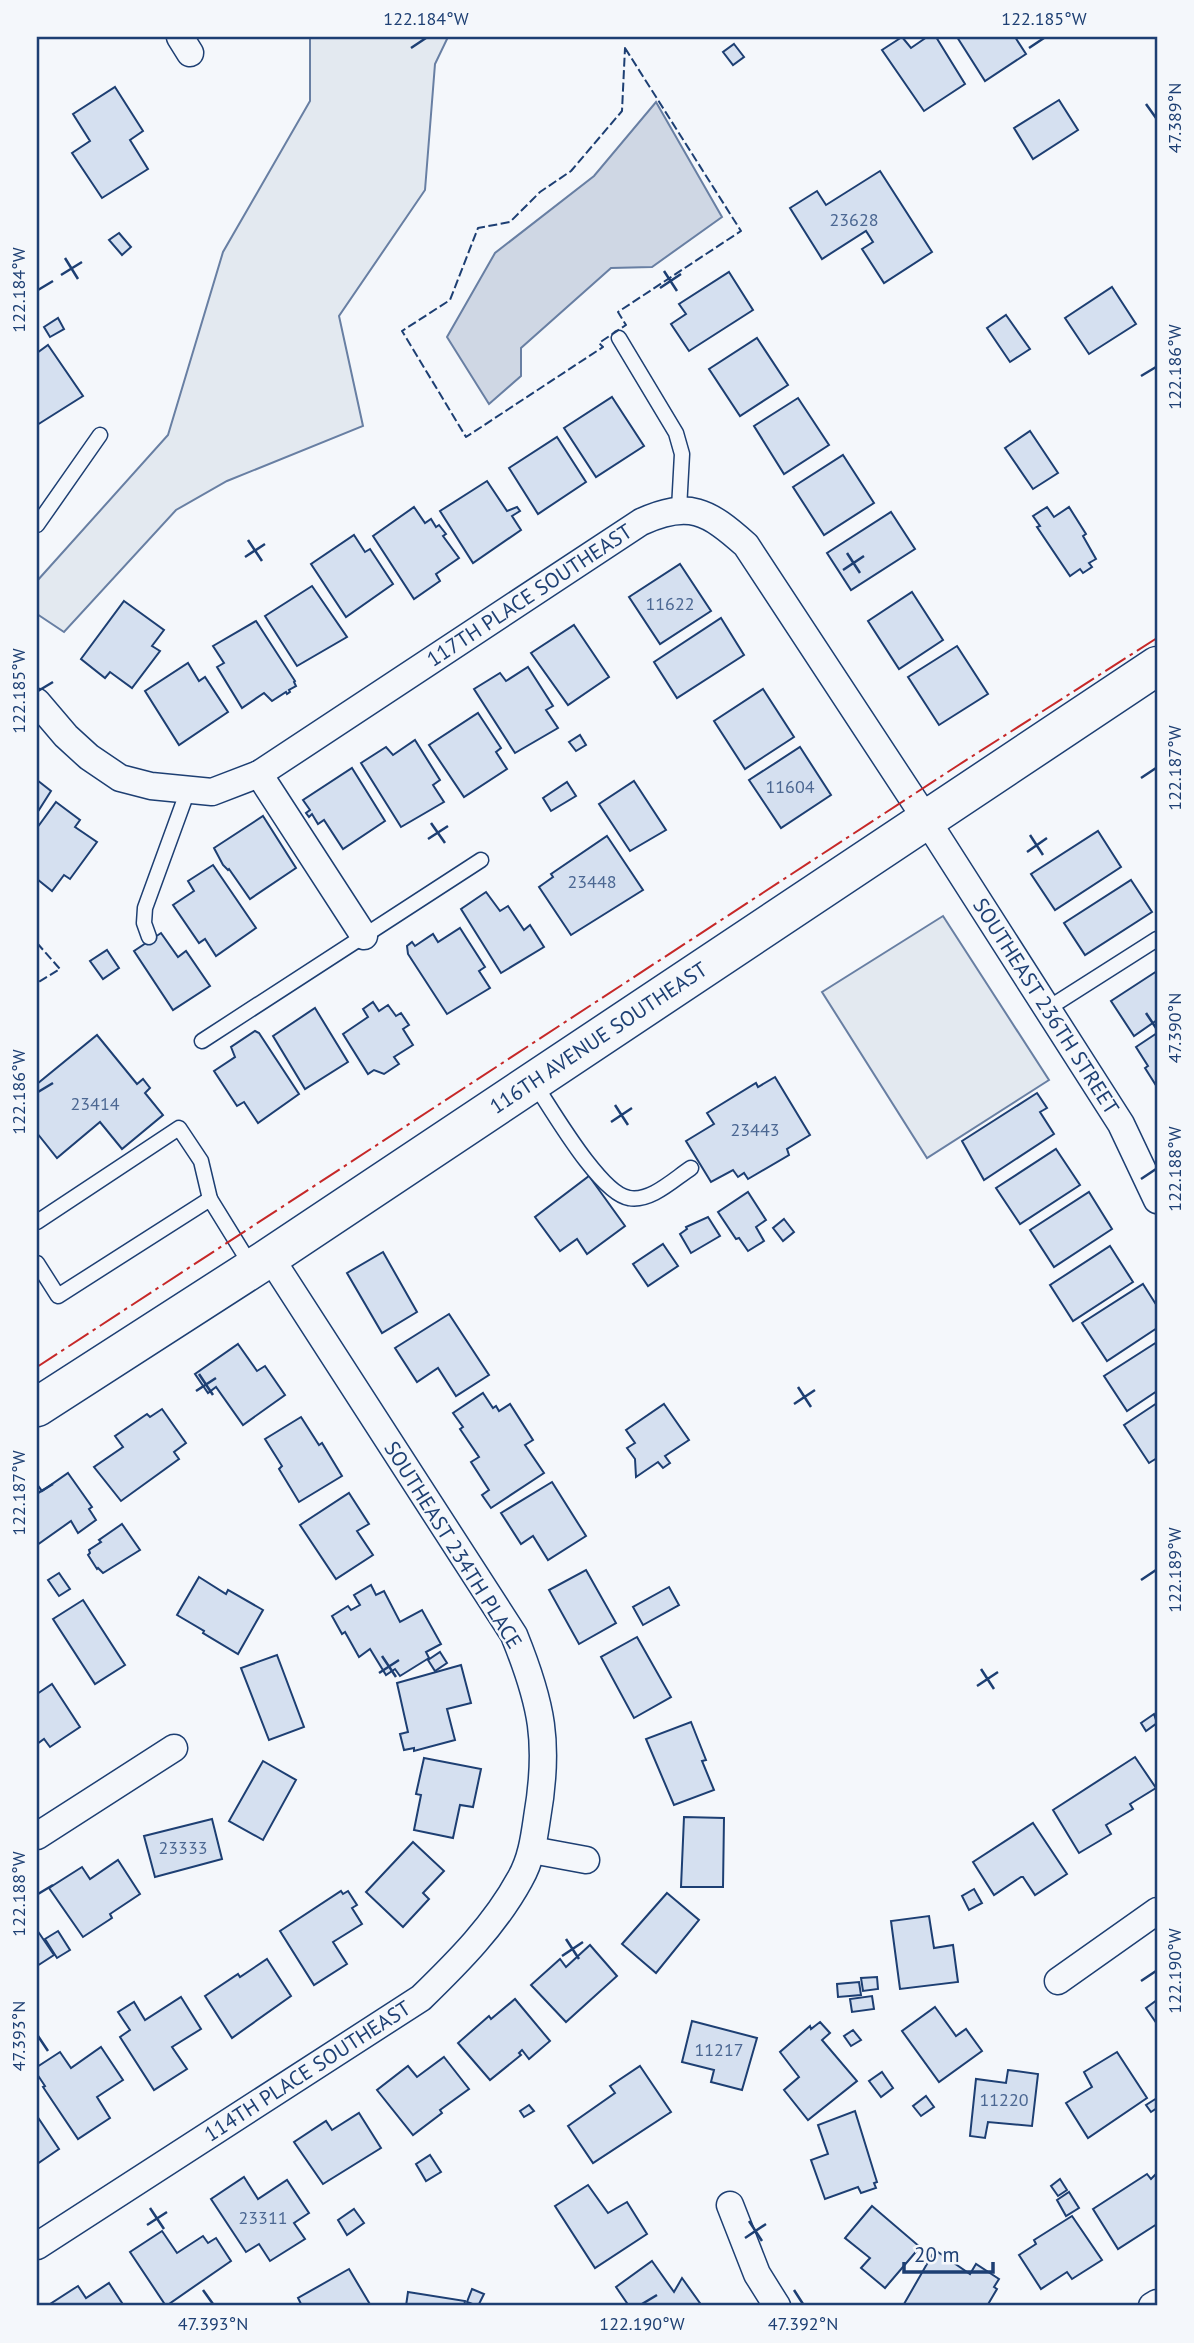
<svg xmlns="http://www.w3.org/2000/svg" width="1194" height="2343" viewBox="0 0 1194 2343" font-family="'PT Sans',sans-serif">
<style>
.green{fill:#e3e9f0;stroke:#687fa3;stroke-width:2}
.water{fill:#cfd7e4;stroke:#687fa3;stroke-width:2}
.building{fill:#d5e0f0;stroke:#1d3f73;stroke-width:2}
.lines{fill:none;stroke-linecap:round;stroke-linejoin:round}
.service-casing{stroke:#1d3f73;stroke-width:17}
.minor-casing{stroke:#1d3f73;stroke-width:29}
.secondary-casing{stroke:#1d3f73;stroke-width:41}
.service{stroke:#f4f7fb;stroke-width:14}
.minor{stroke:#f4f7fb;stroke-width:26}
.secondary{stroke:#f4f7fb;stroke-width:38}
.fence{stroke:#1d3f73;stroke-width:2;stroke-dasharray:9 3.5;stroke-linecap:butt}
.power{stroke:#c62828;stroke-width:2;stroke-dasharray:24 5 3.5 5;stroke-linecap:butt}
.ticks{fill:none;stroke:#1d3f73;stroke-width:2.5}
.labels{text-anchor:middle;stroke-width:5;stroke-linejoin:round;paint-order:stroke}
.number-label{font-size:18px;fill:#4b6792}
.street-label{font-size:21px;fill:#1d3f73;stroke:#f4f7fb}
.neatline{fill:none;stroke:#1d3f73;stroke-width:2.5}
.ticks-label{font-size:18px;text-anchor:middle;fill:#1d3f73}
</style>
<rect width="100%" height="100%" fill="#f4f7fb"/>
<g class="green">
<polygon points="310,37 448,37 435,64 425,190 339,316 363,426 227,481 176,510 64,632 37,614 37,581 168,435 223,252 310,101"/>
<polygon points="943,916 1049,1080 927,1158 822,992"/>
</g>
<polygon class="water" points="656,102 722,217 652,267 611,268 521,348 521,376 489,404 447,337 495,253 594,176"/>
<g class="building">
<polygon points="902,37 911,48 927,37 936,37 965,84 924,111 882,50"/>
<polygon points="957,37 1015,37 1026,54 985,81"/>
<polygon points="734,44 744,57 733,65 723,52"/>
<polygon points="115,87 143,131 130,140 148,169 102,198 72,153 90,141 73,114"/>
<polygon points="1059,100 1078,130 1033,159 1014,128"/>
<polygon points="880,171 932,252 884,283 862,249 873,242 866,231 822,259 790,208 817,191 826,205"/>
<polygon points="119,233 131,247 122,255 109,240"/>
<polygon points="729,272 753,310 689,351 671,324 686,314 679,304"/>
<polygon points="1112,287 1136,324 1089,354 1065,318"/>
<polygon points="1006,315 1030,349 1010,362 987,328"/>
<polygon points="58,318 64,329 50,337 44,327"/>
<polygon points="757,338 788,385 740,416 709,369"/>
<polygon points="48,345 83,396 37,425 37,353"/>
<polygon points="612,397 644,446 596,477 564,428"/>
<polygon points="798,398 829,445 784,474 754,426"/>
<polygon points="1030,431 1058,473 1033,489 1005,448"/>
<polygon points="557,437 586,482 538,514 509,468"/>
<polygon points="843,455 874,503 824,535 793,487"/>
<polygon points="487,481 507,511 517,507 520,511 512,516 521,530 473,563 440,511"/>
<polygon points="414,507 425,523 431,519 436,527 439,525 446,534 443,536 459,558 436,574 440,581 414,599 373,536"/>
<polygon points="1047,507 1054,517 1069,507 1086,534 1083,536 1096,559 1089,563 1092,567 1083,573 1080,569 1070,576 1037,527 1040,526 1033,516"/>
<polygon points="891,512 915,549 851,590 827,553"/>
<polygon points="354,535 365,552 370,549 393,584 346,617 311,564"/>
<polygon points="680,564 711,611 660,644 629,597"/>
<polygon points="312,586 347,637 297,666 265,616"/>
<polygon points="912,592 943,640 899,669 868,621"/>
<polygon points="124,601 164,630 152,646 160,651 132,688 110,672 105,678 81,659"/>
<polygon points="721,618 744,655 677,698 654,662"/>
<polygon points="256,621 295,681 294,682 296,686 289,690 290,692 287,694 286,692 272,701 264,693 242,708 217,667 224,663 213,646"/>
<polygon points="574,625 609,677 568,705 531,653"/>
<polygon points="957,646 988,694 939,725 908,677"/>
<polygon points="188,663 199,681 205,677 228,712 179,745 145,691"/>
<polygon points="528,667 553,706 546,710 558,728 515,753 474,689 500,673 506,681"/>
<polygon points="763,689 794,737 745,769 714,721"/>
<polygon points="478,713 501,748 496,752 507,769 464,797 429,745"/>
<polygon points="580,735 586,745 576,751 569,742"/>
<polygon points="415,740 440,780 433,785 444,802 401,827 361,763 386,747 393,755"/>
<polygon points="800,747 831,795 781,828 749,780"/>
<polygon points="352,768 385,821 343,849 324,820 318,824 312,814 309,817 306,813 310,810 303,800"/>
<polygon points="37,780 51,791 37,813"/>
<polygon points="634,781 666,830 630,851 599,804"/>
<polygon points="567,782 576,796 551,811 543,798"/>
<polygon points="56,802 80,820 75,827 97,842 70,879 64,875 52,891 37,879 37,828"/>
<polygon points="263,816 296,868 250,899 229,869 228,870 223,865 214,848"/>
<polygon points="1098,831 1121,867 1055,910 1031,874"/>
<polygon points="607,836 643,890 571,935 539,887 553,877 551,874"/>
<polygon points="213,865 256,928 216,956 205,939 199,943 173,905 194,891 188,881"/>
<polygon points="1131,880 1152,912 1085,955 1064,923"/>
<polygon points="486,892 500,911 508,906 524,930 530,925 544,947 501,973 461,909"/>
<polygon points="460,928 485,967 479,971 490,988 447,1014 408,954 407,946 412,942 415,946 433,934 438,942"/>
<polygon points="161,933 178,957 186,951 210,986 173,1010 134,951"/>
<polygon points="107,950 119,968 103,979 90,961"/>
<polygon points="1157,971 1157,1020 1134,1036 1111,1001"/>
<polygon points="373,1002 379,1011 388,1005 396,1016 401,1013 409,1025 403,1029 413,1045 394,1057 399,1064 384,1074 374,1070 368,1074 343,1034 368,1017 363,1009"/>
<polygon points="315,1008 348,1062 305,1089 273,1036"/>
<polygon points="255,1031 259,1033 299,1094 258,1123 244,1102 237,1106 214,1071 235,1057 231,1047"/>
<polygon points="1157,1033 1157,1087 1145,1068 1148,1066 1136,1047"/>
<polygon points="97,1035 137,1084 143,1079 150,1088 145,1093 163,1115 122,1149 100,1122 57,1158 37,1133 37,1084"/>
<polygon points="775,1077 810,1135 787,1149 789,1155 748,1179 744,1173 738,1177 733,1170 711,1182 686,1141 714,1124 707,1113 756,1083 758,1087"/>
<polygon points="1037,1093 1047,1108 1040,1112 1054,1134 984,1180 962,1141"/>
<polygon points="1056,1149 1080,1185 1020,1224 996,1188"/>
<polygon points="589,1176 625,1226 587,1254 577,1239 560,1251 535,1217"/>
<polygon points="748,1192 766,1220 756,1227 764,1241 748,1251 739,1238 736,1239 718,1212"/>
<polygon points="1089,1192 1112,1229 1054,1267 1030,1230"/>
<polygon points="708,1217 720,1236 691,1253 680,1234 687,1229 686,1227"/>
<polygon points="784,1219 794,1232 783,1241 773,1228"/>
<polygon points="663,1244 678,1266 648,1286 633,1264"/>
<polygon points="1110,1246 1133,1282 1073,1321 1050,1285"/>
<polygon points="383,1252 417,1312 382,1333 347,1273"/>
<polygon points="1143,1284 1157,1306 1157,1328 1107,1361 1082,1323"/>
<polygon points="449,1314 489,1375 456,1396 438,1368 417,1382 395,1348"/>
<polygon points="1157,1342 1157,1391 1127,1411 1104,1376"/>
<polygon points="238,1344 257,1371 265,1366 285,1395 243,1425 216,1387 208,1393 195,1374"/>
<polygon points="483,1393 493,1408 496,1406 499,1411 510,1404 533,1440 525,1445 544,1473 491,1508 482,1495 489,1490 471,1462 479,1457 460,1429 463,1427 453,1413"/>
<polygon points="1157,1403 1157,1458 1149,1463 1124,1425"/>
<polygon points="664,1404 689,1440 665,1456 670,1463 663,1468 658,1462 636,1477 635,1459 627,1448 635,1443 626,1430"/>
<polygon points="162,1409 186,1443 174,1452 179,1459 121,1501 94,1467 123,1447 115,1436 147,1414 150,1417"/>
<polygon points="301,1417 319,1445 322,1443 342,1476 299,1502 279,1469 282,1466 265,1439"/>
<polygon points="68,1473 92,1507 89,1509 96,1520 78,1533 71,1521 37,1545 37,1484 42,1491"/>
<polygon points="552,1482 586,1536 548,1560 533,1536 521,1544 501,1513"/>
<polygon points="349,1493 369,1524 357,1531 373,1555 336,1579 300,1525"/>
<polygon points="122,1524 140,1550 103,1573 98,1568 97,1569 88,1555 90,1553 89,1550 101,1542 99,1540"/>
<polygon points="586,1570 616,1623 579,1644 549,1590"/>
<polygon points="59,1573 70,1589 59,1596 48,1580"/>
<polygon points="199,1577 226,1594 228,1590 263,1610 238,1654 203,1633 204,1631 177,1615"/>
<polygon points="371,1585 376,1595 384,1591 400,1622 422,1610 441,1644 426,1652 429,1658 400,1676 395,1669 386,1675 370,1649 359,1657 345,1632 342,1634 332,1616 348,1606 351,1610 360,1605 354,1595"/>
<polygon points="669,1587 679,1605 643,1625 633,1607"/>
<polygon points="83,1600 125,1665 95,1684 53,1619"/>
<polygon points="637,1637 671,1697 634,1718 601,1657"/>
<polygon points="440,1652 447,1663 435,1671 428,1660"/>
<polygon points="277,1655 304,1727 269,1740 241,1668"/>
<polygon points="461,1665 471,1703 447,1709 455,1740 414,1751 414,1748 404,1750 400,1734 408,1732 397,1683"/>
<polygon points="52,1684 80,1727 50,1747 44,1739 37,1744 37,1694"/>
<polygon points="1154,1714 1157,1723 1146,1731 1141,1723"/>
<polygon points="691,1722 706,1760 702,1761 714,1790 674,1805 646,1739"/>
<polygon points="1135,1757 1156,1788 1130,1804 1133,1809 1106,1825 1111,1834 1079,1853 1053,1810"/>
<polygon points="424,1758 481,1769 473,1807 460,1805 453,1838 414,1830 421,1795 416,1794"/>
<polygon points="263,1761 296,1780 263,1840 229,1821"/>
<polygon points="684,1817 724,1818 723,1887 681,1887"/>
<polygon points="212,1819 222,1859 155,1877 144,1836"/>
<polygon points="1033,1823 1067,1874 1035,1895 1023,1877 1021,1877 994,1895 973,1862"/>
<polygon points="413,1842 444,1871 423,1893 429,1899 403,1927 366,1892"/>
<polygon points="118,1860 140,1894 110,1914 112,1918 83,1937 49,1888 82,1867 90,1879"/>
<polygon points="974,1889 982,1903 969,1910 962,1896"/>
<polygon points="341,1891 343,1894 348,1891 357,1905 352,1908 362,1924 333,1942 347,1964 314,1985 280,1931"/>
<polygon points="667,1893 699,1920 656,1973 622,1944"/>
<polygon points="929,1916 934,1948 953,1945 958,1982 900,1989 891,1921"/>
<polygon points="37,1930 54,1955 37,1966"/>
<polygon points="58,1931 70,1950 57,1958 45,1939"/>
<polygon points="590,1945 617,1976 566,2022 531,1985 560,1959 566,1967"/>
<polygon points="267,1959 291,1996 232,2038 205,1996 238,1974 240,1977"/>
<polygon points="877,1977 878,1989 863,1991 861,1978"/>
<polygon points="859,1982 861,1995 838,1997 837,1984"/>
<polygon points="872,1996 874,2009 852,2012 850,1999"/>
<polygon points="181,1997 201,2029 172,2047 187,2069 154,2090 120,2037 130,2030 118,2012 134,2002 145,2020"/>
<polygon points="515,1999 550,2041 529,2059 522,2050 519,2053 521,2055 490,2080 458,2043 489,2016 491,2019"/>
<polygon points="1157,2000 1157,2024 1146,2008"/>
<polygon points="935,2007 956,2036 966,2029 982,2051 939,2082 902,2031"/>
<polygon points="692,2021 757,2038 742,2090 711,2082 714,2070 682,2062"/>
<polygon points="820,2022 830,2033 822,2040 857,2081 808,2120 784,2090 799,2077 780,2052 810,2026 811,2029"/>
<polygon points="853,2030 861,2040 851,2046 844,2036"/>
<polygon points="101,2047 123,2080 97,2097 110,2118 78,2139 43,2087 45,2086 37,2074 37,2067 60,2052 71,2068"/>
<polygon points="1117,2052 1147,2098 1088,2138 1066,2103 1092,2087 1084,2072"/>
<polygon points="444,2057 469,2089 440,2110 442,2113 413,2135 377,2090 408,2066 417,2077"/>
<polygon points="640,2066 671,2112 593,2163 568,2126 615,2093 610,2086"/>
<polygon points="1008,2070 1038,2074 1032,2126 988,2122 985,2138 970,2136 976,2079 1006,2083"/>
<polygon points="882,2072 893,2088 881,2097 869,2081"/>
<polygon points="926,2096 934,2107 921,2116 913,2106"/>
<polygon points="1157,2098 1157,2108 1151,2112 1146,2105"/>
<polygon points="529,2105 534,2111 524,2117 520,2111"/>
<polygon points="855,2111 877,2182 874,2183 876,2188 861,2193 858,2187 825,2199 811,2160 828,2154 818,2125"/>
<polygon points="359,2113 381,2148 323,2184 294,2142 326,2121 332,2130"/>
<polygon points="37,2116 59,2149 37,2164"/>
<polygon points="430,2155 441,2172 426,2181 416,2164"/>
<polygon points="1157,2173 1157,2224 1118,2249 1093,2209 1147,2174 1151,2179"/>
<polygon points="244,2177 258,2199 287,2180 309,2213 294,2223 305,2239 270,2261 259,2244 246,2252 211,2199"/>
<polygon points="1060,2179 1067,2190 1058,2196 1051,2186"/>
<polygon points="588,2185 608,2213 627,2202 647,2234 595,2268 555,2206"/>
<polygon points="1069,2192 1079,2208 1066,2216 1057,2200"/>
<polygon points="872,2206 920,2247 885,2288 861,2268 870,2258 845,2238"/>
<polygon points="354,2209 364,2223 347,2235 338,2220"/>
<polygon points="1072,2216 1102,2260 1072,2279 1067,2272 1041,2289 1019,2255 1036,2244 1034,2240"/>
<polygon points="162,2231 177,2253 203,2236 208,2243 216,2238 231,2261 166,2306 130,2252"/>
<polygon points="935,2250 970,2274 976,2264 999,2279 994,2287 997,2289 987,2306 904,2304"/>
<polygon points="652,2261 674,2292 682,2278 702,2306 629,2306 616,2287"/>
<polygon points="349,2269 371,2306 302,2306 298,2298"/>
<polygon points="109,2283 124,2306 47,2306 78,2286 86,2298"/>
<polygon points="472,2289 484,2294 478,2306 467,2302"/>
<polygon points="408,2292 465,2301 464,2306 406,2306"/>
</g>
<g class="lines">
<defs>
<g id="service">
<polyline points="619,338 676,433 682,454 679,509"/>
<polyline points="37,525 100,435"/>
<polyline points="149,937 144,923 145,908 188,790"/>
<polyline points="1047,1009 1157,939"/>
<polyline points="202,1041 481,860"/>
<path d="M534,1083c17,25 66,111 95,115 22,4 45,-19 62,-30"/>
<polyline points="37,1222 179,1128 201,1161 210,1199"/>
<polyline points="37,1263 58,1296 210,1199 252,1267"/>
</g>
<g id="minor">
<polyline points="180,37 190,53"/>
<path id="s1" d="M37,702l29,34 23,21 31,21 31,8 61,6 47,-18 382,-252c48,-22 67,-11 105,23l180,274 195,305 36,76"/>
<polyline points="259,774 364,936"/>
<polyline points="37,1836 174,1748"/>
<polyline points="532,1850 586,1860"/>
<polyline points="1058,1981 1157,1911"/>
<polyline points="730,2205 757,2274 777,2306"/>
<path id="s2" d="M37,2246l384,-248c37,-36 74,-73 99,-119 11,-19 14,-40 17,-61 13,-75 5,-114 -23,-183l-244,-378"/>
<polyline points="1152,2306 1157,2303"/>
</g>
<g id="secondary">
<path id="s3" d="M37,1407l233,-150 887,-591"/>
</g>
</defs>
<use href="#service" class="service-casing"/>
<use href="#minor" class="minor-casing"/>
<use href="#secondary" class="secondary-casing"/>
<use href="#service" class="service"/>
<use href="#minor" class="minor"/>
<use href="#secondary" class="secondary"/>
<g class="fence">
<polygon points="625,48 741,231 618,312 626,325 599,343 603,347 466,437 402,331 450,300 478,228 510,222 540,192 571,171 622,111"/>
<polyline points="37,943 60,969 37,983"/>
</g>
<polyline class="power" points="37,1367 957,766 1157,638"/>
</g>
<path class="ticks" d="M411,48l15,-10M1029,48l15,-10M1146,104l10,14M65,258l13,21M664,271l13,20M61,275l21,-13M660,288l21,-14M38,290l15,-9M1141,376l15,-9M248,540l14,21M847,553l13,20M245,557l20,-13M843,570l21,-14M38,691l15,-9M1141,778l15,-10M431,823l14,20M1030,835l13,20M428,839l20,-13M1027,852l20,-14M1146,1013l10,15M38,1092l15,-9M615,1105l13,20M611,1122l21,-14M1141,1179l15,-10M199,1374l14,21M798,1387l13,20M196,1391l20,-13M794,1404l21,-14M38,1493l15,-9M1141,1580l15,-10M382,1656l14,21M981,1669l13,20M379,1673l20,-13M977,1686l21,-14M38,1894l15,-9M566,1939l13,20M562,1956l21,-14M1141,1981l15,-10M38,2036l10,15M150,2208l14,21M749,2221l13,20M147,2225l20,-13M745,2238l21,-14M203,2290l10,14M794,2290l9,14M642,2304l15,-9"/>
<g class="labels">
<g class="number-label">
<text x="854" y="226">23628</text>
<text x="670" y="610">11622</text>
<text x="790" y="793">11604</text>
<text x="592" y="888">23448</text>
<text x="95" y="1110">23414</text>
<text x="755" y="1136">23443</text>
<text x="183" y="1854">23333</text>
<text x="719" y="2056">11217</text>
<text x="1004" y="2106">11220</text>
<text x="263" y="2224">23311</text>
</g>
<g class="street-label">
<text dy="7" stroke="none"><textPath href="#s1" startOffset="581">117TH PLACE SOUTHEAST</textPath></text>
<text dy="7" stroke="none"><textPath href="#s1" startOffset="1382">SOUTHEAST 236TH STREET</textPath></text>
<text dy="7" stroke="none"><textPath href="#s3" startOffset="672">116TH AVENUE SOUTHEAST</textPath></text>
<text transform="translate(453 1545) rotate(58)" y="7">SOUTHEAST 234TH PLACE</text>
<text dy="7" stroke="none"><textPath href="#s2" startOffset="322">114TH PLACE SOUTHEAST</textPath></text>
</g>
</g>
<rect width="1194" height="2343" fill="none" stroke="#f4f7fb" stroke-width="77"/>
<path d="M904 2262v10h89v-10" fill="none" stroke="#1d3f73" stroke-width="3.5"/>
<text x="914" y="2262" font-size="21" fill="#1d3f73" stroke="#f4f7fb" stroke-width="5" paint-order="stroke">20 m</text>
<rect x="38" y="38" width="1118" height="2266" class="neatline"/>
<g class="ticks-label">
<text x="426" y="25">122.184°W</text>
<text x="1044" y="25">122.185°W</text>
<text transform="translate(1175 118) rotate(-90)" y="6">47.389°N</text>
<text transform="translate(19 290) rotate(-90)" y="6">122.184°W</text>
<text transform="translate(1175 367) rotate(-90)" y="6">122.186°W</text>
<text transform="translate(19 691) rotate(-90)" y="6">122.185°W</text>
<text transform="translate(1175 768) rotate(-90)" y="6">122.187°W</text>
<text transform="translate(1175 1028) rotate(-90)" y="6">47.390°N</text>
<text transform="translate(19 1092) rotate(-90)" y="6">122.186°W</text>
<text transform="translate(1175 1169) rotate(-90)" y="6">122.188°W</text>
<text transform="translate(19 1493) rotate(-90)" y="6">122.187°W</text>
<text transform="translate(1175 1570) rotate(-90)" y="6">122.189°W</text>
<text transform="translate(19 1894) rotate(-90)" y="6">122.188°W</text>
<text transform="translate(1175 1971) rotate(-90)" y="6">122.190°W</text>
<text transform="translate(19 2036) rotate(-90)" y="6">47.393°N</text>
<text x="213" y="2330">47.393°N</text>
<text x="642" y="2330">122.190°W</text>
<text x="803" y="2330">47.392°N</text>
</g>
</svg>
